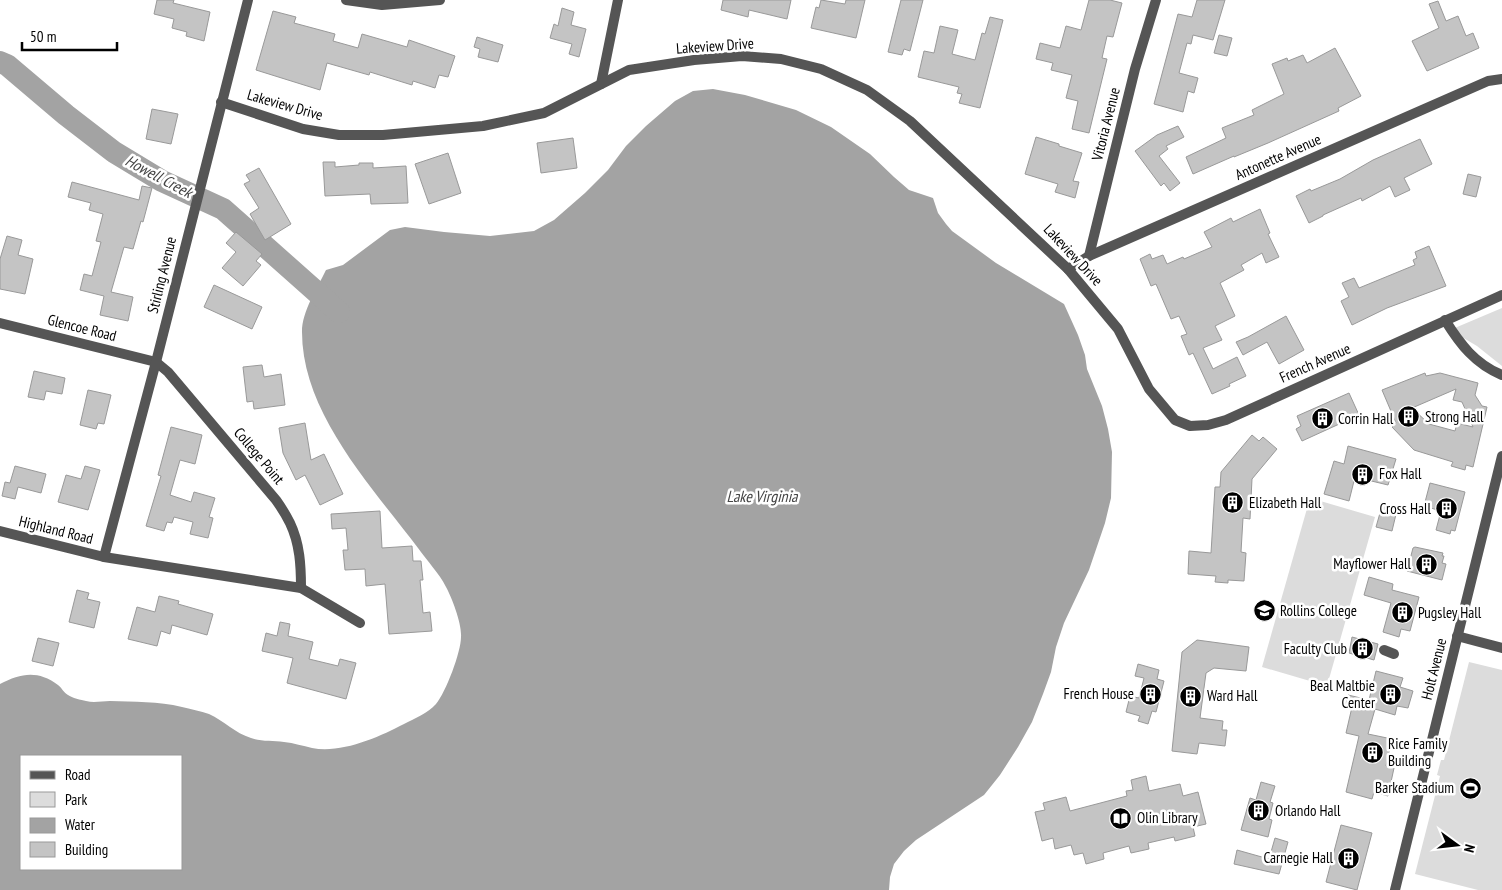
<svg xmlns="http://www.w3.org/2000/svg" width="1502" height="890" viewBox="0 0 1502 890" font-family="'PT Sans Narrow',sans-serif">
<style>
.green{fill:#dcdcdc}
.water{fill:#a3a3a3;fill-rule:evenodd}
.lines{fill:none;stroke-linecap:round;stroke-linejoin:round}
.river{stroke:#a3a3a3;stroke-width:22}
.building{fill:#c4c4c4;stroke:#999;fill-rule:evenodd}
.street{stroke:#555;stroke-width:10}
.labels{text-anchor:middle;stroke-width:5;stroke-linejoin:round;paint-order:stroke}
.street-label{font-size:15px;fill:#000;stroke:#fff}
.poi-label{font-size:15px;fill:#000;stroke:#fff;text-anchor:start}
.water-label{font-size:16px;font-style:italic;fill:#444;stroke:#fff}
</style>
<rect width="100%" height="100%" fill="#fff"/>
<g class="green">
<polygon points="1502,308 1502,366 1477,346 1450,330"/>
<polygon points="1310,498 1375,517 1327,686 1262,667"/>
<polygon points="1469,662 1502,670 1502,890 1478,890 1415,874 1440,776 1437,775 1441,760 1444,760"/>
</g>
<path class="water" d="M713,89l32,6 51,15 35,17 39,27 24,23 15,13 24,8 5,15 8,11 6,7 44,32 68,41 14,31 7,20 2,14 15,37 6,23 4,23 -1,46 -6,25 -16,47 -25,53 -8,24 -5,25 -8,22 -11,28 -14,25 -18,28 -16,20 -68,45 -12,11 -10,13 -4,13 -1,13h-889v-206c21,-11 38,-14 58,1 4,3 6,8 10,10 4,3 13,5 18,6 8,2 16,0 24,0 24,1 48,0 72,6 8,2 19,4 27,7 15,7 26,19 42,24 10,4 22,2 33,4 10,1 19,4 28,6 29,6 67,-11 92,-24 10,-5 24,-11 32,-20 10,-12 25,-52 25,-67 1,-13 -9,-39 -15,-50 -7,-14 -19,-26 -28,-39 -46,-61 -116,-135 -116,-216 0,-21 15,-43 24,-62l17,-5 47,-35 15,-3 39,5 46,4 44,-5 20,-11 31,-27 23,-23 18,-24 20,-20 29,-25 18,-10zM21,756h160v113h-160z"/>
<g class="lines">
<polyline class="river" points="0,62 7,65 66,115 114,152 162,181 223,209 339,312"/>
</g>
<g class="building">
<polygon points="157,0 174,0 173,3 210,12 204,41 186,36 187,32 172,28 174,19 154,14"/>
<polygon points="723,0 791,0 787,19 749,10 748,17 721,10"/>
<polygon points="821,0 845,4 846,0 865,0 856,38 811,28 816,7 819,8"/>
<polygon points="901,0 923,0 910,51 904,49 902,55 888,52"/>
<polygon points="1089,0 1110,0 1122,3 1113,37 1107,36 1102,58 1107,59 1089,133 1072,129 1078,101 1066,98 1072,75 1051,70 1053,63 1036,59 1040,43 1060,48 1066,26 1081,30"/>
<polygon points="1197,0 1225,0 1213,40 1193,35 1191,44 1187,43 1179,73 1198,78 1194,93 1188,91 1183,112 1154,104 1178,14 1192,17"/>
<polygon points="1438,1 1446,21 1458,16 1466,36 1473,33 1479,48 1427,71 1412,41 1439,28 1429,4"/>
<polygon points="562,8 574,12 571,25 586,29 579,57 569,54 572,44 550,38 554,24 558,26"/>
<polygon points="273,11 296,17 294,23 335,34 333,41 358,48 362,34 407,47 409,40 455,56 448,77 439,75 435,88 413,81 412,85 370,72 369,75 327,63 320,90 256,70"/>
<polygon points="990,17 1003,20 980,108 959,103 962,94 957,93 959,87 918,77 924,51 934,53 940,26 958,30 952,54 975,60 982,33 985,34"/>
<polygon points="1219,35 1232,38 1227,56 1214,53"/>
<polygon points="477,37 503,45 498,62 478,57 480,49 474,47"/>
<polygon points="1335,48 1361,96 1338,108 1339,111 1268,143 1234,157 1234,156 1193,174 1186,157 1226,138 1222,128 1254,115 1252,110 1284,94 1272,64 1287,58 1288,61 1303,55 1307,63"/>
<polygon points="152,109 178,114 171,144 146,139"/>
<polygon points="1178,126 1184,137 1166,146 1168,149 1159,156 1180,183 1170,191 1164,183 1161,186 1135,151 1157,135"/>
<polygon points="1036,137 1059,144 1059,146 1082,153 1073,181 1079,182 1075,198 1055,192 1058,184 1025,174"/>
<polygon points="573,138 577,168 541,173 537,143"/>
<polygon points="1420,139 1432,164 1404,178 1410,190 1395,197 1390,186 1362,201 1361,198 1323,215 1323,216 1309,223 1296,196 1310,189 1311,191 1340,179 1373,160"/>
<polygon points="448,153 461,193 429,204 415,164"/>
<polygon points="323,162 335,162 335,167 359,165 359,163 373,163 373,168 406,166 408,203 371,204 370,194 325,196"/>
<polygon points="259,168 291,224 265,240 250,214 259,208 244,184 250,181 246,175"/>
<polygon points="1468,174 1481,177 1476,197 1463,194"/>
<polygon points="72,182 139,200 142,186 152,188 143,222 141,221 133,249 124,247 111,292 133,297 128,321 100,315 104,296 80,290 84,274 92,276 101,242 96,241 103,214 89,210 91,203 68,197"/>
<polygon points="1260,209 1270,233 1268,234 1279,257 1266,263 1262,253 1241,265 1244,270 1220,283 1235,316 1215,326 1222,340 1203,348 1213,369 1237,357 1246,376 1229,384 1230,386 1212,394 1193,353 1189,355 1181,336 1187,334 1179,316 1171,319 1156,284 1151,286 1140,259 1150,254 1152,259 1163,255 1167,264 1183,257 1184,259 1212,247 1204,232 1231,218 1233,222"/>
<polygon points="236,232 262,254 256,261 261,265 243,286 222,268 236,252 226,243"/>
<polygon points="7,236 22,240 18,255 33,259 25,294 0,289 0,259"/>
<polygon points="1429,246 1446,286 1387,308 1352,325 1341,301 1349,297 1342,283 1354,278 1359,288 1415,265 1413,260 1417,258 1415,252"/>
<polygon points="214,285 262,307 252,329 204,307"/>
<polygon points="1286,316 1304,350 1279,364 1267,342 1243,355 1236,342 1248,337"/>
<polygon points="262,365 264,377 281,374 285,405 254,409 253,401 247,402 243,367"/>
<polygon points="34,371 65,378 62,394 46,391 44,400 28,397"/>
<path d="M1425,373l1,3 14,-3 38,10 -3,12 7,11 5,1 -14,60 -7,-2 -1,5 -14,-4 2,-4 -39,-12 -22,-23 4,-4 -14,-33zM1456,389l-3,11 9,2 11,25 -16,-4 -2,8 -26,-7 -17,-16z"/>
<polygon points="88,390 111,395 104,424 98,423 96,429 80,425"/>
<polygon points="1349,393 1359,415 1302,441 1296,429 1301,426 1297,416"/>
<polygon points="305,423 311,460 324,454 343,494 320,505 305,475 296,480 283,453 279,428"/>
<polygon points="171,427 202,435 195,464 180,460 170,495 191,502 194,492 215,498 209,517 213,518 208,538 190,534 193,522 174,517 172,523 167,522 164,531 146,526 161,476 158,475"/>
<polygon points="1252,435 1259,441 1263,437 1277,449 1252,479 1250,519 1243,518 1241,552 1246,553 1244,581 1228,580 1228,583 1215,582 1216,576 1188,574 1189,551 1211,553 1215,487 1220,487 1221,472"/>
<polygon points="1348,446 1396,459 1388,485 1355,477 1349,501 1324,494 1334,461 1344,464"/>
<polygon points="15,466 46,474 41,493 18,487 15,499 2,496 5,482 10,483"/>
<polygon points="85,466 100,470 88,510 58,502 66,475 81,479"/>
<polygon points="1430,483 1465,492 1455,531 1451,530 1450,534 1436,530 1441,511 1424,506"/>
<polygon points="1382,506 1397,510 1392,531 1376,527"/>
<polygon points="380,511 382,548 412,546 413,561 421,561 423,580 420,580 423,613 430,612 432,631 389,634 385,584 366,586 365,569 345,570 343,550 348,550 346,528 332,529 331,514"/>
<polygon points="1415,547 1443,553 1442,556 1444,556 1442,563 1446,564 1442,580 1407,571 1413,548"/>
<polygon points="1369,577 1393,584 1392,590 1419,597 1410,631 1401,629 1399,637 1383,632 1391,603 1364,595"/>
<polygon points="77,590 89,593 87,599 100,602 94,628 69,622"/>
<polygon points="159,596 179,601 178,604 213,614 207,635 172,625 170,634 161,631 157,646 128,639 137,607 155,612"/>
<polygon points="280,622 290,624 288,636 313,642 309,659 338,666 340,659 356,663 346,699 287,683 293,658 262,651 266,633 277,636"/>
<polygon points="1352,637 1378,644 1374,660 1349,653"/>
<polygon points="38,638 59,643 53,666 32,661"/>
<polygon points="1197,640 1249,647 1246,671 1214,668 1206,673 1200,718 1223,721 1222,730 1227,730 1225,746 1199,743 1197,754 1172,751 1182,652"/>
<polygon points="1138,664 1159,670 1157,679 1164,681 1156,712 1152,711 1148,724 1138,721 1140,716 1126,712 1129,700 1133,701 1134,697 1139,698 1144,678 1135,676"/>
<polygon points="1376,671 1403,678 1400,687 1413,691 1408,708 1397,706 1395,715 1375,709 1368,734 1392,739 1386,766 1394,768 1388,796 1374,792 1372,799 1346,792 1359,736 1346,733 1352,707 1345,705 1348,695 1369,700"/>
<polygon points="1146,776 1149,791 1180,784 1183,796 1198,792 1206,824 1193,827 1195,836 1175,841 1174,837 1148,843 1149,849 1131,853 1129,846 1103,853 1104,859 1086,864 1083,853 1074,855 1071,845 1055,849 1053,838 1042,841 1035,812 1045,810 1043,803 1066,797 1070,811 1127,796 1126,791 1133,790 1131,780"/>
<polygon points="1261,782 1275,786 1270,802 1273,803 1269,819 1272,820 1268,837 1241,830 1250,798 1256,800"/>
<polygon points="1341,825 1372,833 1357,890 1326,882"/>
<polygon points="1275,838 1288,842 1279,874 1234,864 1237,850 1269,859"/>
</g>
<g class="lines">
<g class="street">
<polyline points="346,0 382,5 440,0"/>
<polyline points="601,84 618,0"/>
<polyline points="221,102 303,129 339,135 383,135 483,126 544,113 629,70 694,60 742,56 781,59 821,69 867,90 910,121 1068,269 1118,329 1149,389 1175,420 1190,426 1208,425 1226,420 1502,295"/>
<polyline points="1089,256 1135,69 1156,0"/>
<polyline points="1068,269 1089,256 1488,81 1502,79"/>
<path d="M1445,320c15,24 30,44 57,55"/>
<path d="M0,323l156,39 12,10 108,128c5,7 10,15 14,23 10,21 11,43 11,65"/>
<polyline points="0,531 104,557 301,588 360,623"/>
<polyline points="104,557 156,362 248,0"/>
<polyline points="1457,636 1502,648"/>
<polyline points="1384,650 1394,654"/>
<polyline points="1395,890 1502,456"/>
</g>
</g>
<defs>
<symbol id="building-disc" viewBox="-11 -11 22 22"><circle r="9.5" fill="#000" stroke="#fff"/><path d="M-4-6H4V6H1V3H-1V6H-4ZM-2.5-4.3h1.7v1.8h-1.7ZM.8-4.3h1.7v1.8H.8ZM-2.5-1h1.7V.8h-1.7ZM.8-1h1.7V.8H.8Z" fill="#fff"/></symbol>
<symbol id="university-disc" viewBox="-11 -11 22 22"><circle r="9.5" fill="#000" stroke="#fff"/><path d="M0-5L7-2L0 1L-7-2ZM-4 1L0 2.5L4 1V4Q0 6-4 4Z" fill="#fff"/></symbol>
<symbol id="stadium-disc" viewBox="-11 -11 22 22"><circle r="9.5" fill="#000" stroke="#fff"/><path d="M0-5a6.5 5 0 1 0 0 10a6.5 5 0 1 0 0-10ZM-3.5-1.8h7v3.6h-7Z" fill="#fff"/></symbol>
<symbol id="library-disc" viewBox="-11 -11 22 22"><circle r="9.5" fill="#000" stroke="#fff"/><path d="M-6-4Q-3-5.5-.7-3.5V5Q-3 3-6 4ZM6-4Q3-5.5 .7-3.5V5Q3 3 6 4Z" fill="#fff"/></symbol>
</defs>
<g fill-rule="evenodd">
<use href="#building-disc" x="1396" y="404" width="25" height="25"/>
<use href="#building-disc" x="1310" y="406" width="25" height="25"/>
<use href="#building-disc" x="1350" y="462" width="25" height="25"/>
<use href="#building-disc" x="1220" y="490" width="25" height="25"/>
<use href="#building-disc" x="1434" y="496" width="25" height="25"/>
<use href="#building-disc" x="1414" y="552" width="25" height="25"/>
<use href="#university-disc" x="1252" y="598" width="25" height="25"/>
<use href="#building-disc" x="1390" y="600" width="25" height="25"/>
<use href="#building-disc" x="1350" y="636" width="25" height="25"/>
<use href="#building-disc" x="1138" y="682" width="25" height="25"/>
<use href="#building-disc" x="1378" y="682" width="25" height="25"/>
<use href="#building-disc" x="1178" y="684" width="25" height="25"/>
<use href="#building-disc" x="1360" y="740" width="25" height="25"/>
<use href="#stadium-disc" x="1458" y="776" width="25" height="25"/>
<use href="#building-disc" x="1246" y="798" width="25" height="25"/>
<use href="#library-disc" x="1108" y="806" width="25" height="25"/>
<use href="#building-disc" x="1336" y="846" width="25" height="25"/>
</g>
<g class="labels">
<g class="street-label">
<text transform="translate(715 46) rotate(-4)" y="5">Lakeview Drive</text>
<text transform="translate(285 105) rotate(16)" y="5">Lakeview Drive</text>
<text transform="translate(1106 124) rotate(-76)" y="5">Vitoria Avenue</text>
<text transform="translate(1278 157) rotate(-24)" y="5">Antonette Avenue</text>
<text transform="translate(1073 255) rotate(47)" y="5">Lakeview Drive</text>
<text transform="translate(162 275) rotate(-76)" y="5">Stirling Avenue</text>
<text transform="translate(82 328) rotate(14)" y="5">Glencoe Road</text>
<text transform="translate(1315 363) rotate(-24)" y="5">French Avenue</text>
<text transform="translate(259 456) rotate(50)" y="5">College Point</text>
<text transform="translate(56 530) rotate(14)" y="5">Highland Road</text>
<text transform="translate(1434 669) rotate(-76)" y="5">Holt Avenue</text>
</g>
<g class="poi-label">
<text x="1425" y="422">Strong Hall</text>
<text x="1338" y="424">Corrin Hall</text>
<text x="1379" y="479">Fox Hall</text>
<text x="1249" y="508">Elizabeth Hall</text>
<text x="1431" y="514" text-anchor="end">Cross Hall</text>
<text x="1411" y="569" text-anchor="end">Mayflower Hall</text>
<text x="1280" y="616">Rollins College</text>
<text x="1418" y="618">Pugsley Hall</text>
<text x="1347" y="654" text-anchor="end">Faculty Club</text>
<text x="1375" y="691" text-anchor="end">Beal Maltbie<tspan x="1375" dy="17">Center</tspan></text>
<text x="1134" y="699" text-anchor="end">French House</text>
<text x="1207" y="701">Ward Hall</text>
<text x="1388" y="749">Rice Family<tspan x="1388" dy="17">Building</tspan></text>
<text x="1454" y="793" text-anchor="end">Barker Stadium</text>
<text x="1275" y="816">Orlando Hall</text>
<text x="1137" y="823">Olin Library</text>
<text x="1333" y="863" text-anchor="end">Carnegie Hall</text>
</g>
<g class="water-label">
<text transform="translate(159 176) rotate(28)" y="6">Howell Creek</text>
<text x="762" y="502">Lake Virginia</text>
</g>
</g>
<rect x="20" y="755" width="162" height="115" fill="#ffffff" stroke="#999999"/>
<rect x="30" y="771" width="25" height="8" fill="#555555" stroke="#999999"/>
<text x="65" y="780" font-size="15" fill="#000000">Road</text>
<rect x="30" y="792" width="25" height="15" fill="#dcdcdc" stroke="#999999"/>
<text x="65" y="805" font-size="15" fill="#000000">Park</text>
<rect x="30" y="818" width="25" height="15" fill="#a3a3a3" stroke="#999999"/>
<text x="65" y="830" font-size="15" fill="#000000">Water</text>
<rect x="30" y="842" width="25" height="15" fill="#c4c4c4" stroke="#999999"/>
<text x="65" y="855" font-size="15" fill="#000000">Building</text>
<g transform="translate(1457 845) rotate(105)" stroke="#ffffff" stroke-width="4" paint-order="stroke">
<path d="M0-4L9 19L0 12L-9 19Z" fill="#000000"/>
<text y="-8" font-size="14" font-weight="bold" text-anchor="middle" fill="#000000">N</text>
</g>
<path d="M22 42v8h95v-8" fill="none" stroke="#000000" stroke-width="2.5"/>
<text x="30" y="42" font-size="15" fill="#000000" stroke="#ffffff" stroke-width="4" paint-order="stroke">50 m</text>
</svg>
